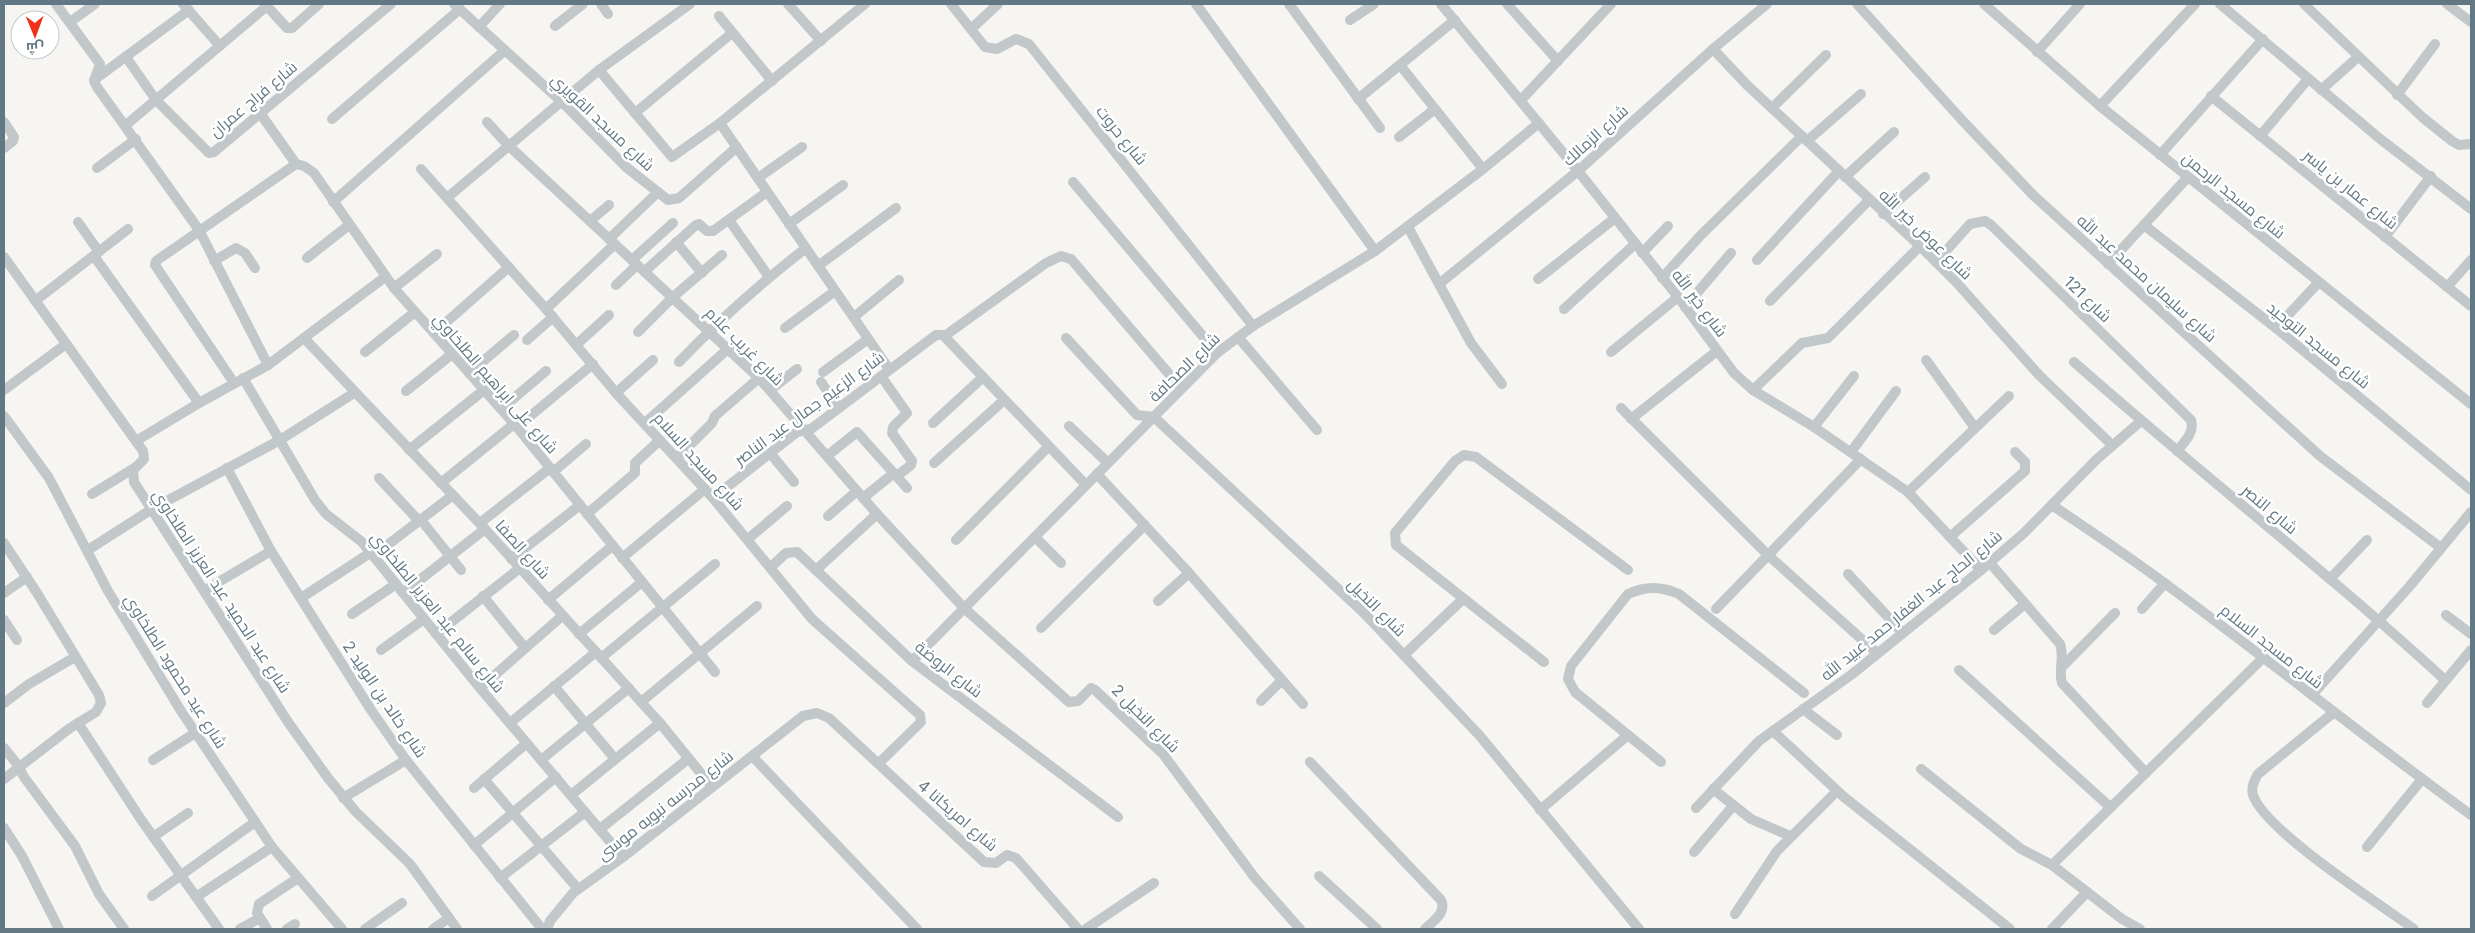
<svg xmlns="http://www.w3.org/2000/svg" width="2475" height="933" viewBox="0 0 2475 933" font-family="Inter,Cairo,sans-serif">
<style>
.lines{fill:none;stroke-linecap:round;stroke-linejoin:round}
.minor{stroke:#c2c7ca;stroke-width:10}
.labels{text-anchor:middle;stroke-width:5;stroke-linejoin:round;paint-order:stroke}
.street-label{font-size:16px;fill:#627985;stroke:#fff}
</style>
<rect width="100%" height="100%" fill="#f6f5f1"/>
<g class="lines">
<g class="minor">
<polyline points="56,4 100,64 94,81 97,87 199,230 268,365"/>
<polyline points="183,4 220,46"/>
<polyline points="265,4 287,28 292,28 319,4"/>
<polyline points="454,4 563,103 626,167 668,200 679,198 737,147"/>
<polyline points="601,4 608,14"/>
<polyline points="788,4 821,41"/>
<polyline points="951,4 985,47 997,49 1016,39 1029,44 1253,326"/>
<polyline points="1196,4 1375,251"/>
<polyline points="1289,4 1380,128"/>
<polyline points="1441,4 1578,171 1678,297 1734,373 1753,390 1814,427 1908,492 1981,570"/>
<polyline points="1507,4 1558,61"/>
<polyline points="1857,4 1961,119 2033,195 2320,456 2441,548"/>
<polyline points="1984,4 2100,106 2471,404"/>
<polyline points="2220,4 2379,138 2471,209"/>
<polyline points="2304,4 2422,117 2452,141 2459,145 2471,144"/>
<polyline points="2447,4 2471,22"/>
<polyline points="719,16 772,81"/>
<polyline points="1350,20 1374,4"/>
<polyline points="70,22 95,4"/>
<polyline points="555,26 583,4"/>
<polyline points="479,27 500,4"/>
<polyline points="971,29 998,4"/>
<polyline points="1713,49 1747,85 1920,246 1957,283 2039,375 2112,445"/>
<polyline points="2037,52 2080,4"/>
<polyline points="126,57 156,100 209,153 214,152 391,4"/>
<polyline points="1400,65 1483,169"/>
<polyline points="599,70 672,157 720,123 865,4"/>
<polyline points="94,80 189,10"/>
<polyline points="2321,90 2358,57"/>
<polyline points="2397,95 2435,44"/>
<polyline points="2211,96 2471,306"/>
<polyline points="1358,99 1455,20"/>
<polyline points="1521,100 1611,4"/>
<polyline points="2100,106 2195,4"/>
<polyline points="1772,108 1826,55"/>
<polyline points="260,113 296,164 304,166 314,173 394,288 517,427 715,672"/>
<polyline points="635,113 732,33"/>
<polyline points="332,119 460,9"/>
<polyline points="4,122 14,137 13,141 4,148"/>
<polyline points="487,122 509,146 759,378 877,514 964,608 1069,702 1078,701 1091,688 1095,690 1163,754 1255,878 1300,929"/>
<polyline points="720,123 889,369"/>
<polyline points="126,125 267,6"/>
<polyline points="2260,136 2308,79"/>
<polyline points="1399,137 1435,109"/>
<polyline points="1807,141 1861,94"/>
<polyline points="2160,155 2263,39"/>
<polyline points="97,168 136,139"/>
<polyline points="421,169 546,309 616,393 713,498 812,619 920,715 921,722 879,763"/>
<polyline points="1845,177 1894,132"/>
<polyline points="758,178 802,147"/>
<polyline points="1073,182 1217,353"/>
<polyline points="448,197 599,70 690,4"/>
<polyline points="333,202 504,51"/>
<polyline points="1883,214 1925,177"/>
<polyline points="729,220 769,277"/>
<polyline points="590,221 609,205"/>
<polyline points="78,222 99,252"/>
<polyline points="789,224 843,185"/>
<polyline points="2144,225 2276,328 2471,490"/>
<polyline points="1408,227 1471,343 1502,384"/>
<polyline points="2385,237 2431,176"/>
<polyline points="609,239 658,192"/>
<polyline points="676,242 702,273"/>
<polyline points="1642,253 1668,226"/>
<polyline points="94,256 199,403"/>
<polyline points="4,257 143,451 144,459 133,470 134,482 288,722 328,778 356,812 410,864 457,929"/>
<polyline points="307,258 349,225"/>
<polyline points="632,260 673,223"/>
<polyline points="1757,260 1839,171"/>
<polyline points="214,261 236,248 245,253 255,268"/>
<path d="M1936,262l34,-38 15,-3 6,4 200,195c4,13 -7,22 -14,31"/>
<polyline points="2108,264 2188,177"/>
<polyline points="818,266 896,208"/>
<polyline points="645,271 696,225 699,224 707,231 713,231 767,192"/>
<polyline points="1662,278 1701,235 1802,136"/>
<polyline points="1538,279 1615,218"/>
<polyline points="1439,284 1578,171 1713,49 1767,4"/>
<polyline points="616,285 637,265"/>
<polyline points="2447,287 2471,260"/>
<polyline points="394,288 437,254"/>
<polyline points="35,301 128,229"/>
<polyline points="1770,301 1869,200"/>
<polyline points="1685,307 1731,253"/>
<polyline points="546,309 615,244"/>
<polyline points="1564,309 1635,244"/>
<polyline points="854,317 899,280"/>
<polyline points="785,328 835,291"/>
<polyline points="2276,328 2319,282"/>
<polyline points="638,332 673,297 722,255"/>
<polyline points="434,333 509,267"/>
<polyline points="944,336 1086,485"/>
<polyline points="1238,337 1317,430"/>
<polyline points="304,338 485,529 660,723 712,787"/>
<polyline points="1066,338 1137,415 1154,417 1365,614 1480,736 1639,929"/>
<polyline points="527,340 553,317"/>
<polyline points="576,345 609,315"/>
<polyline points="365,352 415,312"/>
<polyline points="1611,352 1678,297"/>
<polyline points="1926,360 1975,428"/>
<path d="M679,362c39,-41 82,-79 127,-114"/>
<path d="M2074,362c122,108 251,208 371,318"/>
<polyline points="823,372 868,339"/>
<polyline points="469,373 514,335"/>
<polyline points="881,376 907,413 893,427 892,433 912,461 911,465 897,476"/>
<polyline points="243,378 315,500 326,514 362,542 480,688 623,857"/>
<polyline points="821,382 839,408"/>
<polyline points="234,383 155,265 156,261 296,164"/>
<polyline points="4,390 66,344"/>
<polyline points="770,390 797,369"/>
<polyline points="1753,390 1802,343 1828,338 1920,246"/>
<polyline points="406,391 452,354"/>
<polyline points="616,393 653,360"/>
<polyline points="1621,408 1769,556 1877,653"/>
<polyline points="501,409 546,371"/>
<polyline points="4,416 49,478 108,591 181,711 272,847 342,929"/>
<polyline points="1631,419 1717,351"/>
<polyline points="645,423 729,348"/>
<polyline points="933,423 982,378"/>
<polyline points="1069,426 1108,463"/>
<polyline points="517,427 593,364"/>
<polyline points="1814,427 1854,376"/>
<polyline points="136,441 199,403 268,365 385,277"/>
<polyline points="409,450 484,390"/>
<polyline points="1851,452 1896,391"/>
<polyline points="770,453 794,482"/>
<polyline points="827,456 857,432 907,488"/>
<polyline points="677,458 712,423 715,416 759,378"/>
<polyline points="934,463 1003,401"/>
<polyline points="227,468 271,551 371,710 406,760 542,929"/>
<polyline points="553,472 586,444"/>
<polyline points="1097,474 1189,573 1303,704"/>
<polyline points="379,478 419,521"/>
<polyline points="441,483 514,424"/>
<polyline points="1908,492 2009,396"/>
<polyline points="92,494 136,467"/>
<polyline points="713,498 797,432 811,429 936,335 946,335 1046,263 1061,256 1071,259 1181,388"/>
<polyline points="863,498 894,473"/>
<path d="M2052,505c38,26 78,52 115,80 102,75 201,155 304,230"/>
<polyline points="587,514 635,473 635,463 660,440"/>
<polyline points="828,516 857,491"/>
<polyline points="421,520 461,570"/>
<polyline points="480,523 550,468"/>
<polyline points="1035,537 1061,563"/>
<polyline points="1950,537 2025,471 2025,462 2015,452"/>
<polyline points="748,539 787,506"/>
<polyline points="956,540 1048,447"/>
<polyline points="4,543 37,593 99,695 101,703 96,712 70,728 4,779"/>
<polyline points="88,550 152,509 280,440 354,393"/>
<polyline points="373,556 453,495"/>
<polyline points="622,558 705,489"/>
<polyline points="511,559 580,505"/>
<path d="M1990,563l70,81c5,14 -2,26 2,39l84,90"/>
<polyline points="771,567 786,553 797,552 912,661 1118,817"/>
<polyline points="816,570 877,514"/>
<polyline points="1848,574 1902,632"/>
<polyline points="2330,579 2367,540"/>
<polyline points="205,590 271,551"/>
<polyline points="4,593 27,577"/>
<polyline points="403,593 485,529"/>
<polyline points="483,596 525,648"/>
<polyline points="301,598 370,553"/>
<polyline points="548,600 612,546"/>
<polyline points="1158,601 1189,573"/>
<polyline points="1716,609 1861,459"/>
<polyline points="2142,609 2165,583"/>
<polyline points="352,614 396,584"/>
<polyline points="2446,615 2471,634"/>
<polyline points="4,620 17,640"/>
<polyline points="1041,628 1145,525"/>
<polyline points="1994,630 2025,604"/>
<polyline points="436,634 520,568"/>
<polyline points="579,634 642,582"/>
<polyline points="381,650 424,619"/>
<polyline points="1404,655 1463,599"/>
<polyline points="601,658 715,564"/>
<polyline points="912,661 1217,353 1253,326 1375,251 1483,169 1539,123"/>
<polyline points="1544,662 1396,545 1395,533 1455,461 1464,455 1476,457 1628,570"/>
<polyline points="2062,667 2115,613"/>
<polyline points="1959,670 2110,807"/>
<polyline points="554,686 615,759"/>
<polyline points="480,688 562,616"/>
<polyline points="2312,695 2409,587 2471,512"/>
<polyline points="1261,701 1282,680"/>
<polyline points="641,702 757,606"/>
<polyline points="4,703 29,684 75,657"/>
<polyline points="2427,703 2471,650"/>
<polyline points="1803,709 1837,735"/>
<path d="M2333,713l-75,61c-4,7 -7,13 -5,21 12,36 127,109 161,134"/>
<polyline points="78,723 142,821 219,929"/>
<polyline points="510,723 596,652"/>
<polyline points="1773,731 1844,797 2010,929"/>
<polyline points="4,748 17,764 24,777 75,846 99,894 124,929"/>
<polyline points="752,756 917,929"/>
<polyline points="153,760 195,733"/>
<polyline points="541,760 629,688"/>
<path d="M1310,762l131,138c6,13 -8,21 -16,29"/>
<path d="M1661,762l-86,-70 -7,-13 3,-13 57,-72c18,-8 32,-8 51,0l125,99"/>
<polyline points="1921,769 2021,849 2052,865 2122,919 2140,929"/>
<polyline points="484,779 578,889"/>
<polyline points="474,788 527,743"/>
<polyline points="1713,789 1751,819 1790,836"/>
<polyline points="571,795 660,723"/>
<polyline points="343,798 406,760"/>
<polyline points="1696,808 1759,741 1851,675 1981,570 2024,533 2097,459 2141,421"/>
<polyline points="1540,810 1628,735"/>
<polyline points="4,828 22,856 59,929"/>
<polyline points="600,829 688,759"/>
<polyline points="153,837 188,813"/>
<polyline points="474,845 556,777"/>
<polyline points="2367,847 2422,779"/>
<polyline points="1694,852 1733,806"/>
<polyline points="2052,865 2264,657"/>
<polyline points="1319,876 1377,929"/>
<polyline points="500,878 585,812"/>
<polyline points="152,896 255,822"/>
<polyline points="196,897 272,847"/>
<polyline points="1735,914 1777,851 1837,791"/>
<polyline points="240,929 260,918"/>
<polyline points="267,929 257,913 259,904 298,878"/>
<polyline points="287,929 295,924"/>
<polyline points="365,929 402,903"/>
<polyline points="433,929 449,918"/>
<polyline points="547,929 550,921 573,893 623,857 803,716 817,713 829,718 984,862 996,863 1007,855 1016,858 1078,929"/>
<polyline points="1086,929 1154,883"/>
<polyline points="2052,929 2087,892"/>
</g>
</g>
<g class="labels">
<g class="street-label">
<text transform="translate(253 99) rotate(-40)" y="6">شارع فراج عمران</text>
<text transform="translate(603 122) rotate(43)" y="6">شارع مسجد القويري</text>
<text transform="translate(1122 135) rotate(51)" y="6">شارع حروت</text>
<text transform="translate(1595 135) rotate(-42)" y="6">شارع الزمالك</text>
<text transform="translate(2351 189) rotate(39)" y="6">شارع عمار بن ياسر</text>
<text transform="translate(2234 195) rotate(39)" y="6">شارع مسجد الرحمن</text>
<text transform="translate(1926 234) rotate(44)" y="6">شارع عوض خير الله</text>
<text transform="translate(2147 278) rotate(42)" y="6">شارع سليمان محمد عبد الله</text>
<text transform="translate(2088 299) rotate(44)" y="6">شارع 121</text>
<text transform="translate(1700 303) rotate(53)" y="6">شارع خير الله</text>
<text transform="translate(2319 345) rotate(39)" y="6">شارع مسجد التوحيد</text>
<text transform="translate(745 346) rotate(45)" y="6">شارع غريب علام</text>
<text transform="translate(1184 367) rotate(-44)" y="6">شارع الصحافة</text>
<text transform="translate(496 383) rotate(49)" y="6">شارع على ابراهيم الطلخاوي</text>
<text transform="translate(809 408) rotate(-36)" y="6">شارع الزعيم جمال عبد الناصر</text>
<text transform="translate(699 461) rotate(48)" y="6">شارع مسجد السلام</text>
<text transform="translate(2270 509) rotate(40)" y="6">شارع النصر</text>
<text transform="translate(523 549) rotate(48)" y="6">شارع الصفا</text>
<text transform="translate(222 591) rotate(57)" y="6">شارع عبد الحميد عبد العزيز الطلخاوي</text>
<text transform="translate(1911 605) rotate(-39)" y="6">شارع الحاج عبد الغفار حمد عبيد الله</text>
<text transform="translate(1377 607) rotate(45)" y="6">شارع النخيل</text>
<text transform="translate(438 612) rotate(51)" y="6">شارع سالم عبد العزيز الطلخاوي</text>
<text transform="translate(2272 646) rotate(38)" y="6">شارع مسجد السلام</text>
<text transform="translate(949 669) rotate(38)" y="6">شارع الروضة</text>
<text transform="translate(176 671) rotate(58)" y="6">شارع عيد محمود الطلخاوي</text>
<text transform="translate(385 699) rotate(56)" y="6">شارع خالد بن الوليد 2</text>
<text transform="translate(1146 718) rotate(45)" y="6">شارع النخيل 2</text>
<text transform="translate(665 805) rotate(-38)" y="6">شارع مدرسه نبويه موسى</text>
<text transform="translate(958 815) rotate(41)" y="6">شارع امريكانا 4</text>
</g>
</g>
<rect width="2475" height="933" fill="none" stroke="#627985" stroke-width="10"/>
<g transform="translate(35 35) rotate(179)"><circle r="24" fill="#ffffff" stroke="#c0c9ce"/>
<path d="M0-4L9 19L0 12L-9 19Z" fill="#f03017"/>
<text y="-8" font-size="14" font-weight="bold" text-anchor="middle" fill="#627985">ش</text>
</g>
</svg>
